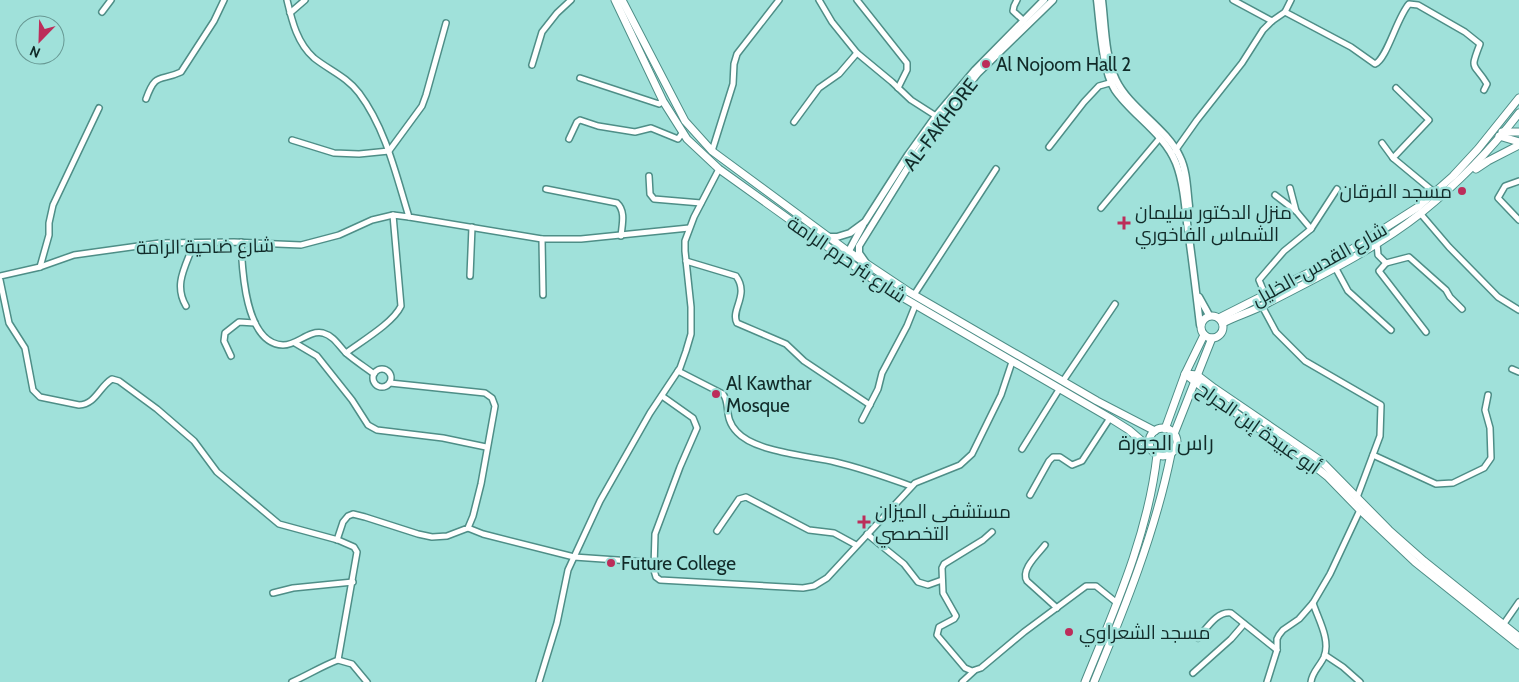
<svg xmlns="http://www.w3.org/2000/svg" width="1519" height="682" viewBox="0 0 1519 682" font-family="Cabin,Cairo,sans-serif">
<style>
.lines{fill:none;stroke-linecap:round;stroke-linejoin:round}
.minor-casing{stroke:#4e8e87;stroke-width:8}
.tertiary-casing{stroke:#4e8e87;stroke-width:9}
.secondary-casing{stroke:#4e8e87;stroke-width:9}
.minor{stroke:#fff;stroke-width:5}
.tertiary{stroke:#fff;stroke-width:6}
.secondary{stroke:#fff;stroke-width:7}
.poi-dot{fill:#bc2d5a;stroke:#a0e1da;stroke-width:2}
.labels{text-anchor:middle;stroke-width:5;stroke-linejoin:round;paint-order:stroke}
.poi-label{font-size:19px;fill:#112b29;stroke:#a0e1da;text-anchor:start}
.street-label{font-size:19px;fill:#112b29;stroke:#a0e1da}
.quarter-label{font-size:21px;fill:#112b29;stroke:#a0e1da}
</style>
<rect width="100%" height="100%" fill="#a0e1da"/>
<g class="lines">
<defs>
<g id="minor">
<path d="M287,0c5,21 10,43 27,58 15,12 33,19 45,35 27,36 37,82 50,124l133,22h39l108,-11"/>
<polyline points="819,0 832,22 857,53 892,82 911,100 936,116"/>
<polyline points="857,0 907,63 907,70 898,88"/>
<polyline points="1017,0 1014,6 1013,11 1024,21"/>
<polyline points="1233,0 1272,21"/>
<polyline points="102,12 111,0"/>
<path d="M1285,12l66,35 24,17c12,-5 22,-47 34,-60l9,1 47,27 15,12c-11,28 -6,18 7,40l-3,6"/>
<polyline points="290,13 305,0"/>
<polyline points="532,65 542,32 557,13 571,0"/>
<polyline points="580,78 659,104 663,101"/>
<polyline points="1396,88 1429,120 1393,158 1434,192"/>
<path d="M146,99c10,-28 14,-17 35,-27l33,-51 10,-21"/>
<polyline points="794,122 819,88 839,74 857,53"/>
<polyline points="569,139 577,122 580,120 598,126 635,132 651,128 678,139 683,132"/>
<polyline points="292,140 334,153 359,154 389,151 422,106 426,95 446,23"/>
<polyline points="1382,143 1393,158"/>
<polyline points="1049,147 1084,102 1099,86 1113,82"/>
<polyline points="712,151 733,84 734,64 737,54 779,0"/>
<polyline points="1175,151 1197,120 1242,63 1263,30 1272,21 1285,12 1291,0"/>
<polyline points="649,176 650,194 654,199 701,203"/>
<polyline points="1519,181 1505,186 1498,198 1519,220"/>
<polyline points="1290,188 1296,211"/>
<path d="M546,189l71,14c9,8 5,22 4,33"/>
<polyline points="1275,195 1296,211 1311,229 1337,189"/>
<polyline points="1101,208 1159,139"/>
<polyline points="1420,213 1449,247 1498,297 1519,310"/>
<polyline points="542,239 543,295"/>
<path d="M241,242c1,27 4,102 42,103 15,0 25,-15 40,-12 11,3 16,13 23,20 9,8 19,14 28,21"/>
<polyline points="1377,243 1378,255 1386,263 1409,257 1446,290 1450,297 1462,309"/>
<path d="M686,261l50,15c14,19 -6,34 1,47l49,21 18,17 66,44"/>
<polyline points="1386,263 1379,271 1426,332"/>
<polyline points="40,267 49,235 49,223 53,205 99,108"/>
<polyline points="1335,267 1348,291 1391,330"/>
<polyline points="0,276 40,267 74,255 160,243 234,242 301,245 339,235 372,220 393,215 409,217"/>
<polyline points="470,276 472,227"/>
<path d="M0,280l9,43 16,25 8,42 7,7 39,8c17,-1 20,-18 33,-26l7,2 38,28 37,32 23,31 62,52 59,16 16,7 3,5 -19,108c-16,6 -30,15 -46,22"/>
<polyline points="1265,294 1259,280 1284,251 1311,229"/>
<polyline points="914,295 996,169"/>
<path d="M186,306c-13,-22 0,-40 8,-63"/>
<polyline points="1262,306 1276,332 1305,361 1381,405 1380,436 1356,500"/>
<polyline points="295,343 317,356 352,400 368,425 377,430 443,438 486,447"/>
<path d="M346,353c16,-12 47,-30 55,-47l-8,-91"/>
<polyline points="231,356 224,341 225,333 239,322 255,323"/>
<polyline points="1512,369 1519,372"/>
<circle cx="382" cy="378" r="9"/>
<path d="M678,371l45,23c8,10 0,24 14,38 18,20 72,24 98,30 26,6 51,15 76,24"/>
<polyline points="1063,381 1115,304"/>
<polyline points="862,420 878,389 882,373 907,326 915,306"/>
<polyline points="1022,449 1060,388"/>
<polyline points="1373,455 1436,484 1453,483 1484,468 1491,458 1490,428 1485,410 1488,395"/>
<polyline points="1030,495 1049,461 1053,457 1060,457 1072,465 1082,461 1110,418"/>
<polyline points="468,528 483,534 574,557 646,562 653,567 656,577 660,580 803,588 814,586 827,578 915,483 960,465 972,454 1001,395 1012,362"/>
<polyline points="717,531 739,499 746,497 809,530 834,533 856,545"/>
<polyline points="992,532 983,540 944,564 942,568 943,593 956,616 954,619 939,627 937,635 965,668 972,671 981,668 1024,632 1086,586 1096,586 1117,603"/>
<polyline points="867,534 904,564 918,582 928,585 942,580"/>
<polyline points="337,540 343,522 348,516 353,514 365,517 418,534 432,537 447,536 468,528 473,516 481,484 495,406 492,398 485,393 390,383"/>
<path d="M1045,545c-7,9 -25,25 -18,36l30,27"/>
<polyline points="654,568 655,534 680,467 697,428 693,418 662,396"/>
<polyline points="273,593 293,588 353,582"/>
<polyline points="1503,625 1519,602"/>
<path d="M1198,638c9,-10 19,-27 33,-25l46,37"/>
<polyline points="1325,655 1343,667 1360,682"/>
<polyline points="338,660 352,664 367,682"/>
<polyline points="1193,673 1231,639 1244,624"/>
<polyline points="539,682 557,623 568,570 600,501 650,413 680,368 686,351 691,334 691,307 685,251 685,241 694,217 719,169"/>
<polyline points="962,682 974,671"/>
<polyline points="1267,682 1277,650 1277,639 1279,635 1283,630 1299,619 1313,603 1330,574 1360,510"/>
<path d="M1311,682c1,-10 9,-16 13,-25 7,-17 -6,-38 -11,-54"/>
</g>
<g id="tertiary">
<path d="M1097,0c3,24 5,70 18,90 17,25 49,43 61,73 7,18 9,40 11,60 5,34 9,68 13,102"/>
<path d="M1102,0c3,24 3,58 14,80 14,29 50,47 64,77 7,14 7,33 9,49"/>
<polyline points="828,237 837,237 850,233 865,222 908,155 936,116 975,70 1044,0"/>
<polyline points="844,260 863,225"/>
<polyline points="866,263 859,253 859,246 913,159 940,120 978,73 1053,0"/>
<polyline points="1199,297 1209,315"/>
</g>
<g id="secondary">
<polyline points="615,0 663,101 687,139 719,169 878,283 1110,418 1129,430 1150,448"/>
<polyline points="622,0 685,121 712,151 849,252 909,292 1097,401 1155,431"/>
<polyline points="1502,132 1519,132"/>
<polyline points="1499,136 1519,142"/>
<polyline points="1476,169 1488,161 1519,145"/>
<circle cx="1212" cy="327" r="11"/>
<polyline points="1219,318 1338,258 1418,207 1453,176 1478,149 1519,98"/>
<path d="M1223,323c13,-7 28,-11 41,-18 54,-28 110,-55 157,-92 37,-30 69,-62 98,-100"/>
<polyline points="1185,374 1241,417 1304,458 1328,477 1360,510 1415,562 1519,645"/>
<polyline points="1186,374 1197,375 1214,388 1321,461 1389,530 1424,561 1519,637"/>
<circle cx="1163" cy="442" r="14"/>
<polyline points="1165,429 1185,374 1204,335"/>
<polyline points="1174,434 1212,338"/>
<path d="M1085,682c30,-74 63,-147 72,-227"/>
<path d="M1094,682c31,-75 61,-149 77,-228"/>
</g>
</defs>
<use href="#minor" class="minor-casing"/>
<use href="#tertiary" class="tertiary-casing"/>
<use href="#secondary" class="secondary-casing"/>
<use href="#minor" class="minor"/>
<use href="#tertiary" class="tertiary"/>
<use href="#secondary" class="secondary"/>
</g>
<g class="poi-dot">
<circle cx="986" cy="64" r="5"/>
<circle cx="1462" cy="191" r="5"/>
<path d="M1121.5 215.5h5v5h5v5h-5v5h-5v-5h-5v-5h5z"/>
<circle cx="716" cy="394" r="5"/>
<path d="M861.5 514.5h5v5h5v5h-5v5h-5v-5h-5v-5h5z"/>
<circle cx="611" cy="563" r="5"/>
<circle cx="1069" cy="632" r="5"/>
</g>
<g class="labels">
<g class="poi-label">
<text x="996" y="71">Al Nojoom Hall 2</text>
<text x="1452" y="198" text-anchor="end">مسجد الفرقان</text>
<text x="1135" y="219">منزل الدكتور سليمان<tspan x="1135" dy="22">الشماس الفاخوري</tspan></text>
<text x="726" y="390">Al Kawthar<tspan x="726" dy="22">Mosque</tspan></text>
<text x="875" y="518">مستشفى الميزان<tspan x="875" dy="22">التخصصي</tspan></text>
<text x="621" y="570">Future College</text>
<text x="1079" y="639">مسجد الشعراوي</text>
</g>
<g class="street-label">
<text transform="translate(940 124) rotate(-53)" y="7">AL-FAKHORE</text>
<text transform="translate(205 246) rotate(-1)" y="7">شارع ضاحية الرامة</text>
<text transform="translate(847 259) rotate(34)" y="7">شارع بئر حرم الرامة</text>
<text transform="translate(1319 264) rotate(-29)" y="7">شارع القدس-الخليل</text>
<text transform="translate(1259 428) rotate(35)" y="7">أبو عبيدة إبن الجراح</text>
</g>
<g class="quarter-label">
<text x="1166" y="450">راس الجورة</text>
</g>
</g>
<g transform="translate(40 40) rotate(203)"><circle r="24" fill="#a0e1da" stroke="#679893"/>
<path d="M0-4L9 19L0 12L-9 19Z" fill="#bc2d5a"/>
<text y="-8" font-size="14" font-weight="bold" text-anchor="middle" fill="#112b29">N</text>
</g>
</svg>
